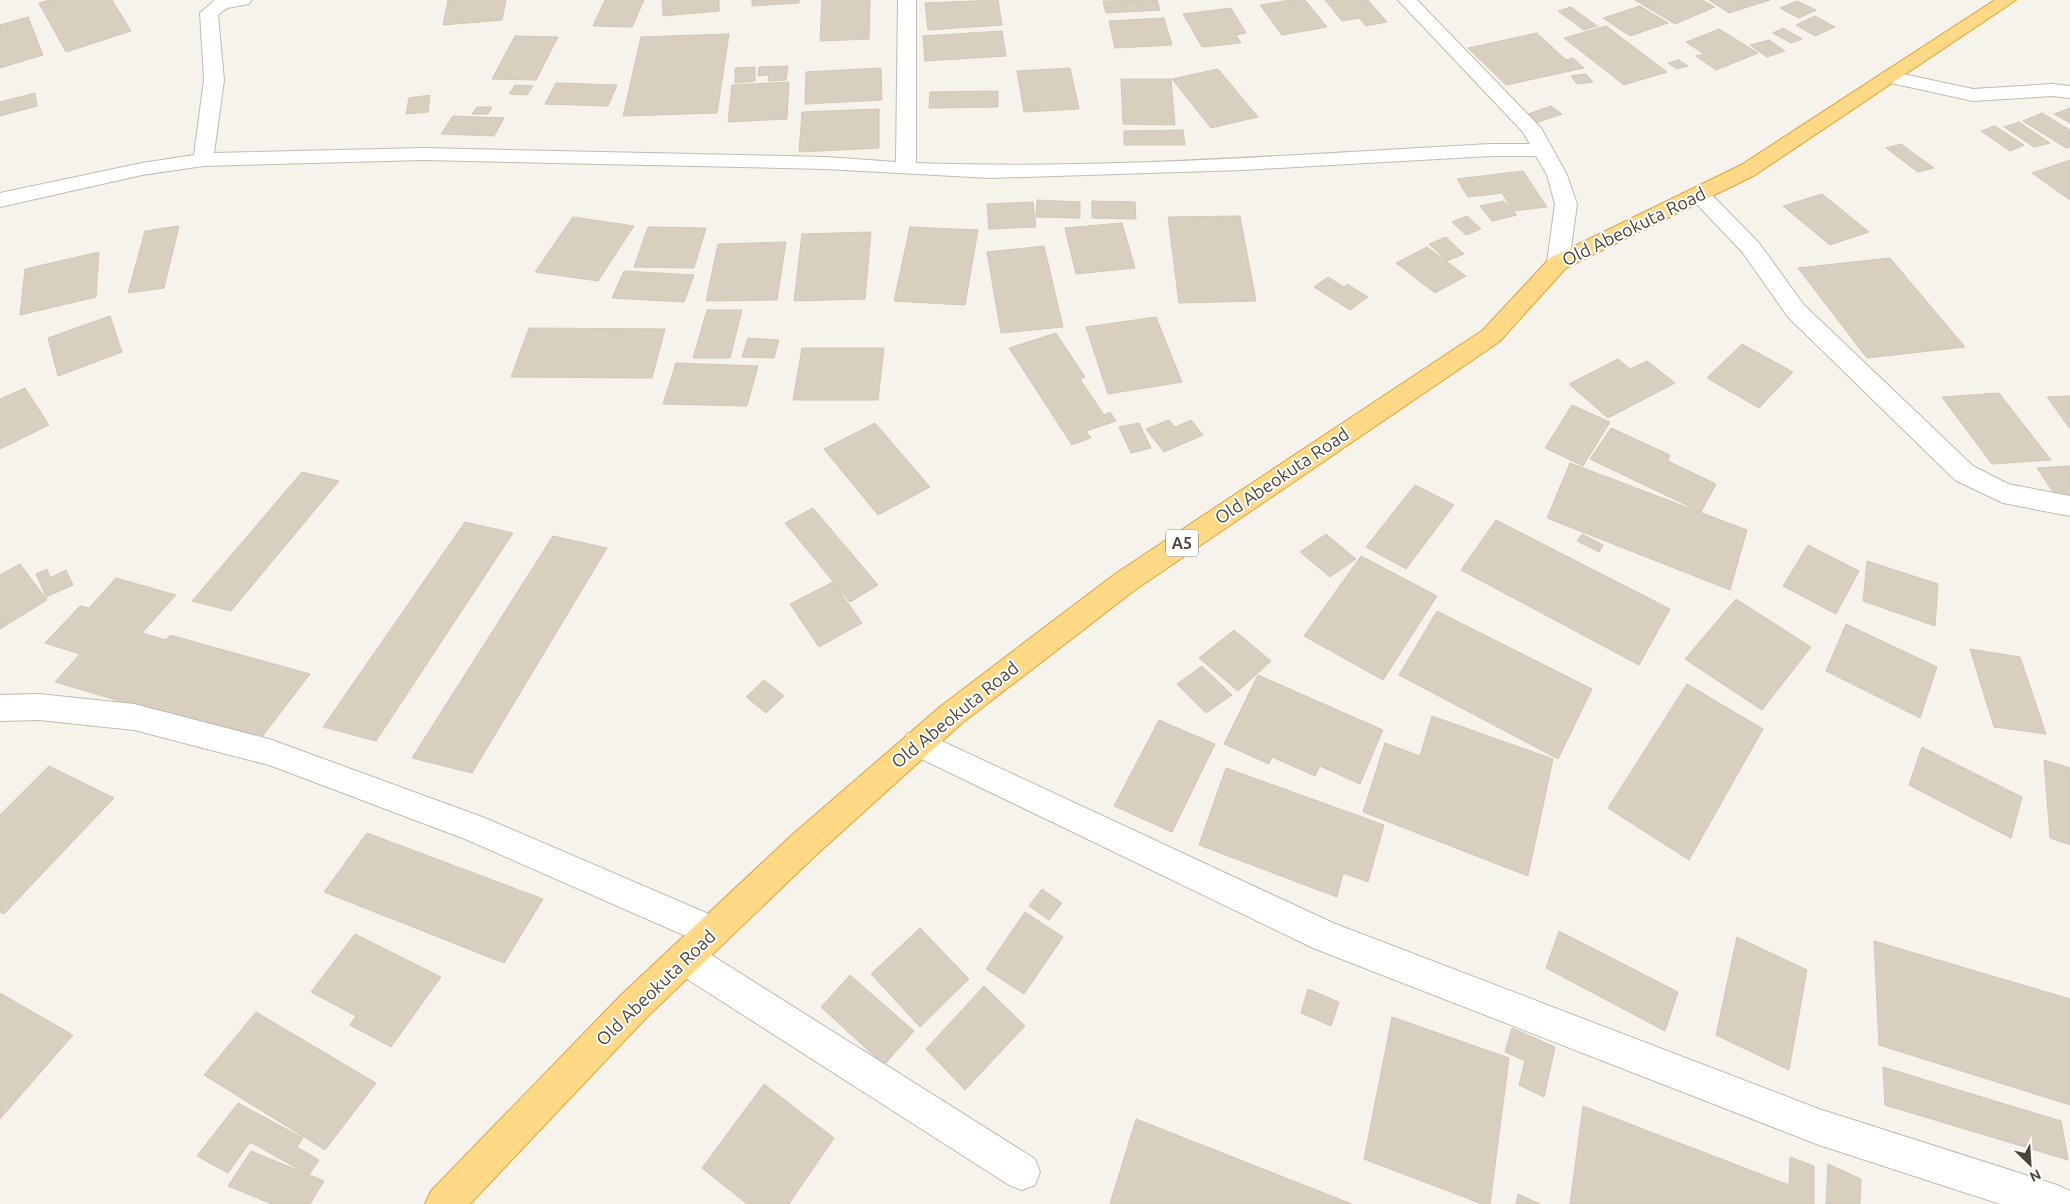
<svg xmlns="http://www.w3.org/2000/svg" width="2070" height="1204" viewBox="0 0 2070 1204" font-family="Ubuntu,sans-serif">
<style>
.building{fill:#d8cfc1;stroke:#d3c7b4}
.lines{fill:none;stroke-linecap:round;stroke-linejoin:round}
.minor-casing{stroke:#c2bbae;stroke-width:2}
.trunk-casing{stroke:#e0a43c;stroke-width:2}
.minor{fill:#fff;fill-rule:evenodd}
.trunk{fill:#ffd985;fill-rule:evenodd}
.labels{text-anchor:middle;stroke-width:4;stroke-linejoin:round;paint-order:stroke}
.shield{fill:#fff;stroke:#817c74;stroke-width:1}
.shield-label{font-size:16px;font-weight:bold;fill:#4b4439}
.street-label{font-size:18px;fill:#4b4439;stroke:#fff}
</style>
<rect width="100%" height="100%" fill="#f6f3ec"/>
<g class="building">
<polygon points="50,0 112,0 131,31 66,52 39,3"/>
<polygon points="448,0 506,0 502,20 443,25"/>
<polygon points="605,0 644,0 632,27 593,26"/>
<polygon points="662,0 719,0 719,11 663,16"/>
<polygon points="752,0 799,0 799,3 752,6"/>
<polygon points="822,0 870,0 869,39 820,41"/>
<polygon points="998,0 1002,25 928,30 925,3"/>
<polygon points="1157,0 1160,10 1106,13 1103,1"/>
<polygon points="1291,0 1305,0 1327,27 1282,35 1260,5"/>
<polygon points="1325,0 1368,0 1387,22 1366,26 1359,18 1342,21"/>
<polygon points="1635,0 1702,0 1715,7 1675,24"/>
<polygon points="1709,0 1770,0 1729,13"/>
<polygon points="1797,1 1816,10 1799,18 1780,8"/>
<polygon points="1640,6 1668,23 1630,36 1603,18"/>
<polygon points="1571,7 1597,26 1584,30 1558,11"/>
<polygon points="1231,8 1246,33 1236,35 1241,43 1202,47 1183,14"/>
<polygon points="1815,16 1835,27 1815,36 1796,25"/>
<polygon points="28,17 43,55 0,68 0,25"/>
<polygon points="1164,18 1172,45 1115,48 1109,21"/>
<polygon points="1606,26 1667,72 1624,85 1564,38"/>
<polygon points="1783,28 1802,39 1791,43 1773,33"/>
<polygon points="1719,29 1758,53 1716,70 1696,56 1704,54 1686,42"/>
<polygon points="1002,31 1006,56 925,61 923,36"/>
<polygon points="1537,33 1566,60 1573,58 1584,68 1506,85 1468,48"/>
<polygon points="729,34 717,113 623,116 641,37"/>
<polygon points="515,36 558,37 536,80 492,79"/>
<polygon points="1769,40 1785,51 1767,57 1750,45"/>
<polygon points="1679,60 1688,66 1677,69 1668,63"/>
<polygon points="788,66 786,80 768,81 769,75 758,76 759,67"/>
<polygon points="755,67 755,81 735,83 735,68"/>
<polygon points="881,68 882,100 805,104 806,72"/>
<polygon points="1070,68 1079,109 1024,112 1017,71"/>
<polygon points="1218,69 1258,117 1211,128 1172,79"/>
<polygon points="1586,74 1593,82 1577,84 1571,76"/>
<polygon points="1121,79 1171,79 1175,125 1123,124"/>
<polygon points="789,82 787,119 728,122 732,85"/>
<polygon points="556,83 617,85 608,106 545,104"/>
<polygon points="515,85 533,86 527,95 509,94"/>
<polygon points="998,91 998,107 929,108 930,92"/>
<polygon points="35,93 37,106 0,116 0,102"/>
<polygon points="430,95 428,112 406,114 409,98"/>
<polygon points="1551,106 1562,114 1535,123 1525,115"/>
<polygon points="477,107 492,107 488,114 472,114"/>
<polygon points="2070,108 2070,123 2054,114"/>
<polygon points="879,109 879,148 799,152 802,112"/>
<polygon points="2042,113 2070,130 2070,147 2066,148 2023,121"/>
<polygon points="453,116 504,118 494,136 441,134"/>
<polygon points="2019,122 2050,143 2034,147 2004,127"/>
<polygon points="1995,126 2024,145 2010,151 1981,131"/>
<polygon points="1183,130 1185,145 1124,145 1124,131"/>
<polygon points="1901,144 1934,168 1918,172 1886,148"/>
<polygon points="2070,160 2070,200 2032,173"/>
<polygon points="1523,171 1547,207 1513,211 1502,193 1468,197 1457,179"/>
<polygon points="1822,194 1869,232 1830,245 1783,206"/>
<polygon points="1037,200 1080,202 1080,218 1036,217"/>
<polygon points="1092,201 1135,202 1136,219 1092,218"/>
<polygon points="1504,201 1517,215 1492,221 1480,206"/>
<polygon points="1033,202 1036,227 989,229 987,204"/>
<polygon points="1240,216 1256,301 1179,303 1168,217"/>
<polygon points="1467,216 1481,229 1466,235 1452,222"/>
<polygon points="573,217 634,226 598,281 535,272"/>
<polygon points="1122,223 1135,268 1076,274 1065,228"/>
<polygon points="179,226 164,288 128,293 145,231"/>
<polygon points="648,227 706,228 694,268 634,267"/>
<polygon points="910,227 978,230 965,305 894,301"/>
<polygon points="871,232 865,299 794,301 802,234"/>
<polygon points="1446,237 1464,254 1447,261 1429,244"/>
<polygon points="786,242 777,300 706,301 718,244"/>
<polygon points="1044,246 1063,327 1001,333 987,252"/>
<polygon points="1427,247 1466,276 1435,293 1396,263"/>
<polygon points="99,252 96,297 20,315 25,269"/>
<polygon points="1890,258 1965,347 1867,358 1798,268"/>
<polygon points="624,271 694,275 684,302 612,298"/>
<polygon points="1328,277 1344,287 1347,284 1368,297 1350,310 1314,287"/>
<polygon points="707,310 742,310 730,358 693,358"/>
<polygon points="110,316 122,352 58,376 48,338"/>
<polygon points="1156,317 1182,382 1108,394 1086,327"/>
<polygon points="529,328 665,329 652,378 511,377"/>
<polygon points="1056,333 1085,377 1080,379 1104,415 1110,412 1116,421 1086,431 1091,438 1072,445 1009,348"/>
<polygon points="748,338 779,340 774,358 742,357"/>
<polygon points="1742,344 1793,372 1759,408 1707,378"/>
<polygon points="802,348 884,348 878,400 793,400"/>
<polygon points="1618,359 1630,369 1647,361 1675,383 1608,418 1569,384"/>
<polygon points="676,363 758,366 747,406 663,404"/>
<polygon points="25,388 49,425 0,449 0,399"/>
<polygon points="1999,393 2051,460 1992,464 1942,397"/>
<polygon points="2070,396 2070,429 2047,397"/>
<polygon points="1572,405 1610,422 1583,466 1545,448"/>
<polygon points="1169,420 1175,427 1191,420 1203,435 1164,452 1146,429"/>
<polygon points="875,423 930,487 878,515 824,449"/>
<polygon points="1139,423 1151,448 1131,453 1119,427"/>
<polygon points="1611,428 1670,455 1668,461 1716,484 1701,512 1590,459"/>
<polygon points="1570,463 1747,530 1730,590 1547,518"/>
<polygon points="2070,466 2070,495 2055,495 2037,468"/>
<polygon points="302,472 339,481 231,611 192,601"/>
<polygon points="1415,485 1454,505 1406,569 1366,547"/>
<polygon points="813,508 878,585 850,602 785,523"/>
<polygon points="1496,520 1670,609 1639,665 1461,570"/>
<polygon points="465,522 513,533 376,741 323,727"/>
<polygon points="1326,534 1356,559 1330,577 1300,552"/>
<polygon points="1582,534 1603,545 1599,552 1577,541"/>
<polygon points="553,536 607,548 472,773 412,758"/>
<polygon points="1808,545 1859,571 1836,614 1783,586"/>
<polygon points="1361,556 1437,596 1383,680 1304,636"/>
<polygon points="1867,561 1938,584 1935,626 1863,601"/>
<polygon points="20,564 47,600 0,629 0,575"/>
<polygon points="47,569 50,578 66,570 73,585 46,597 36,574"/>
<polygon points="116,578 176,595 142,633 166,640 170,635 310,674 258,742 55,682 80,654 45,643 80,606 89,608"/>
<polygon points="833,582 862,623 819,647 790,604"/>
<polygon points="1736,599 1811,647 1762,710 1685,659"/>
<polygon points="1437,611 1592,689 1558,759 1399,675"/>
<polygon points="1846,624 1937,667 1920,718 1826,671"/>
<polygon points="1234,630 1271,661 1238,691 1199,658"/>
<polygon points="1970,649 2020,657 2046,734 1994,727"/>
<polygon points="1202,666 1232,695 1206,713 1177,684"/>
<polygon points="1258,675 1383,730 1360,784 1320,766 1315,776 1272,757 1269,764 1224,744"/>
<polygon points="764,680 784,696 766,713 746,697"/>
<polygon points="1687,684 1763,729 1689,860 1608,808"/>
<polygon points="1432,716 1553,759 1528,876 1363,812 1385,743 1420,756"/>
<polygon points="1159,720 1215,744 1172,832 1114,806"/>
<polygon points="1922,747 2022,797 2011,838 1909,785"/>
<polygon points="2044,760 2070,768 2070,845 2050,838"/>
<polygon points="49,766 114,798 4,914 0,912 0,815"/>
<polygon points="1226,768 1384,825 1368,882 1343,873 1337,897 1199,845"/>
<polygon points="367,833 543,899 504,963 324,892"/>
<polygon points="1042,889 1062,903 1049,920 1029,906"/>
<polygon points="1025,912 1063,937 1024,994 986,969"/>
<polygon points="920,928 969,979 920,1027 871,974"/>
<polygon points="1559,931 1678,992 1665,1031 1546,968"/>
<polygon points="355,934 441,977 391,1047 350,1025 356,1016 311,992"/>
<polygon points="1737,937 1807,970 1789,1070 1716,1035"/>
<polygon points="1874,941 2070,999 2070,1105 1879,1045"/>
<polygon points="850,975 914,1031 884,1065 821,1007"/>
<polygon points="984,986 1025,1026 965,1090 926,1049"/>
<polygon points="1308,989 1339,1002 1331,1026 1301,1013"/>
<polygon points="0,993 73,1035 0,1119"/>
<polygon points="256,1012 376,1083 325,1150 204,1075"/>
<polygon points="1392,1017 1509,1058 1490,1204 1482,1204 1364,1159"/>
<polygon points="1512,1028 1555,1047 1544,1097 1519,1085 1525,1061 1505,1052"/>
<polygon points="1883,1067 2061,1121 2068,1160 1885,1105"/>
<polygon points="764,1084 834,1138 789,1204 747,1204 702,1168"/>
<polygon points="238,1103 303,1138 297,1147 319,1160 309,1175 250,1142 228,1173 197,1156"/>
<polygon points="1583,1106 1789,1185 1790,1157 1814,1166 1814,1204 1570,1204"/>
<polygon points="1136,1119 1352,1204 1110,1204"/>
<polygon points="251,1151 324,1181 310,1204 272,1204 228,1186"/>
<polygon points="1828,1164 1861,1179 1860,1204 1826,1204"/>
<polygon points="1518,1194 1540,1204 1516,1204"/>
</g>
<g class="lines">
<defs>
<g id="minor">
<path d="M215,0h37l-3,4 -22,4 -9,7 6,65 -10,73 210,-5 402,9 70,5 2,-162h18v163c192,7 384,-9 575,-19h39l-8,-13 -124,-131h19l124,128 26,47 10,29 -8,59 -3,5 -8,2 -8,-2 -3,-5 8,-59 -8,-29 -11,-19h-45l-248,14 -253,8 -164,-9 -402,-9 -221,6 -61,9 -142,32v-14l142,-30 52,-8 10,-75 -4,-67z"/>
<polygon points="1889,71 1973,89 2052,84 2070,86 2070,98 2052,96 1973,101 1882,81 1879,77 1882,73"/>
<polygon points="1699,187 1706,189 1759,243 1804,305 1973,466 2008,484 2070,496 2070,516 2003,503 1955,480 1788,317 1743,253 1692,199 1689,194 1692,189"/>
<polygon points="39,694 134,704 269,739 485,818 725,921 729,932 725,943 713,948 465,839 269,765 134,730 39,720 0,721 0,695"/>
<polygon points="918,730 1333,923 1819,1109 2057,1185 2070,1191 2070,1204 2000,1204 1819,1145 1313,948 907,752 903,743 907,734"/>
<polygon points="685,941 697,946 1035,1159 1040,1172 1035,1185 1022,1190 1009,1185 673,970 668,958 673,946"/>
</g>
<polygon id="trunk" points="1995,0 2016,0 1755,175 1566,268 1499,342 1135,590 961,724 815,856 645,1019 470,1204 425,1204 431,1191 621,995 793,834 941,706 1115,574 1483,330 1550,258 1741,165"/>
</defs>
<use href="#minor" class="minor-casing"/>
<use href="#trunk" class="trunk-casing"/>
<use href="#minor" class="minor"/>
<use href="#trunk" class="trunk"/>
</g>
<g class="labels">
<rect class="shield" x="1166" y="529.5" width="32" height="27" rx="4"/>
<g class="shield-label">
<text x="1182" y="549">A5</text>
</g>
<g class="street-label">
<text transform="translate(1634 227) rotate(-26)" y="6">Old Abeokuta Road</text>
<text transform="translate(1282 476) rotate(-34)" y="6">Old Abeokuta Road</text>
<text transform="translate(955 715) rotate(-39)" y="6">Old Abeokuta Road</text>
<text transform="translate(656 988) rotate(-44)" y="6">Old Abeokuta Road</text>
</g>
</g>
<g transform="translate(2030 1164) rotate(155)" stroke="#ffffff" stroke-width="4" paint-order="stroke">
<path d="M0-4L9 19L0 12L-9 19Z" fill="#4b4439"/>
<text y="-8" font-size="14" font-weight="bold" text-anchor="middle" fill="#4b4439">N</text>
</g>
</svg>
